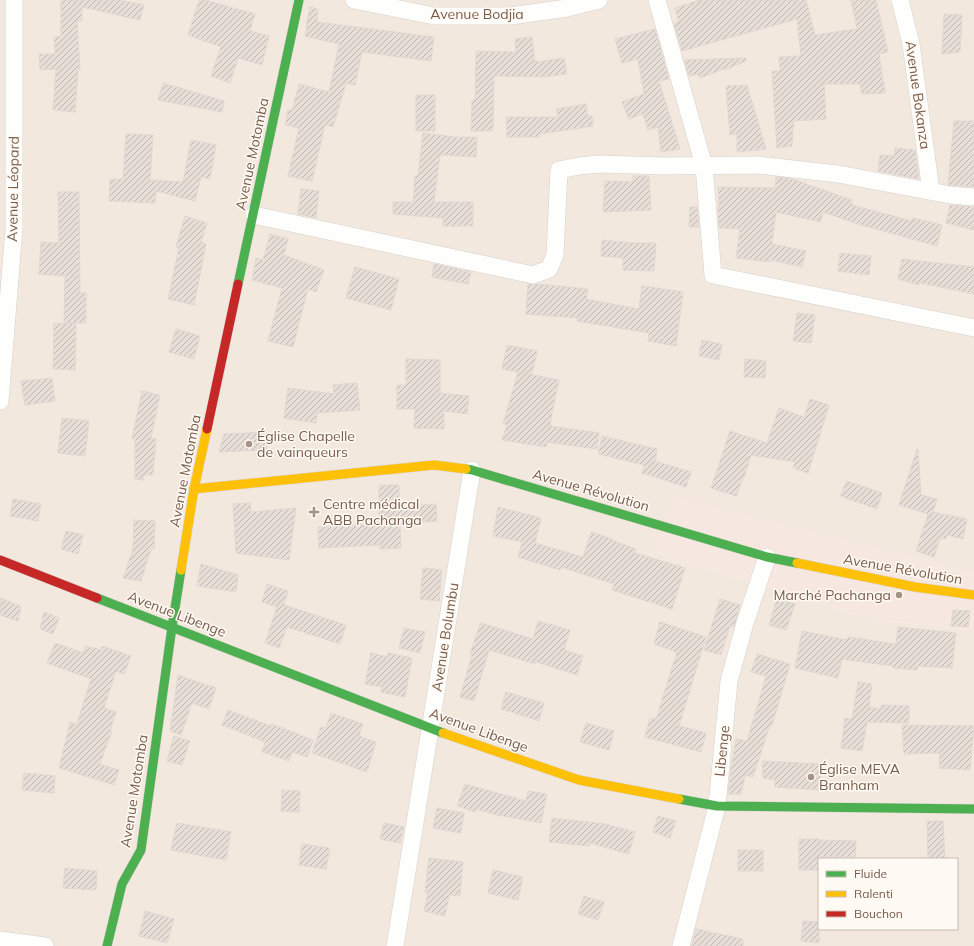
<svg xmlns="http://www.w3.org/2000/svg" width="974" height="946" viewBox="0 0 974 946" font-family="Mulish,sans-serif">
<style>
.residential{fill:#f2e8de;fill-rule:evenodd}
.commercial{fill:#f6e8e1}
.building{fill:url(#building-hatch);stroke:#e2d8d2}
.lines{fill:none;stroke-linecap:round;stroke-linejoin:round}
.street-casing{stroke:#d7d1cb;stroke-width:18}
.fast-casing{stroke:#d9d2cb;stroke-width:10}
.slow-casing{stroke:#d9d2cb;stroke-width:10}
.jam-casing{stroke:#d9d2cb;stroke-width:10}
.street{stroke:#fefefd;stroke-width:17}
.fast{stroke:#4caf50;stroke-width:9}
.slow{stroke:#ffc107;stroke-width:9}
.jam{stroke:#c62828;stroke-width:9}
.poi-dot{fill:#a69286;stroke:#fffaf3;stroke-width:1.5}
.labels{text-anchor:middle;stroke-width:3;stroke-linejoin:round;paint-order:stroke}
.street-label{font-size:14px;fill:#7a5c4d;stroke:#fffaf3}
.poi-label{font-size:14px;fill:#7a5c4d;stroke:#fffaf3;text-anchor:start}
</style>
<defs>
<pattern id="building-hatch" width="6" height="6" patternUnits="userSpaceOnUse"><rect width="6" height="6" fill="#e6ded7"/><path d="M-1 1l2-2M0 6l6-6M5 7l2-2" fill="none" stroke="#bfb7b1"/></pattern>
</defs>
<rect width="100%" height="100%" fill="#f9f5f0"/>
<path class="residential" d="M0,0h974v574l-4,-4 -317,-18 216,67 105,12v315h-974zM819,859h138v70h-138z"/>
<polygon class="commercial" points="674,495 970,570 974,574 974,631 869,619 653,552"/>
<g class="building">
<polygon points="61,0 119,0 144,5 140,20 82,7 82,21 77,21 80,70 78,70 75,112 53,110 56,69 40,70 39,54 55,54 54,37 61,36"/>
<polygon points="199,0 205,0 255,14 250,31 269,36 262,65 238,58 230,83 211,76 221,47 188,35"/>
<polygon points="700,0 806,0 815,35 857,29 851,0 876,0 888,52 879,54 885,93 862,94 860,84 824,84 826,119 793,121 794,127 793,127 792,146 777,148 772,71 780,71 779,57 801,56 797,19 682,51 674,24 679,22 675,8"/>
<polygon points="310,7 318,9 317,22 434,37 431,61 362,52 355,85 346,83 333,127 325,125 312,181 288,176 299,128 285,125 288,110 292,110 299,84 329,92 339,44 305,36 307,27 306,27"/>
<polygon points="944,14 962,15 960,52 942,54"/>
<polygon points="655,29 669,79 659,81 680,149 661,152 658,127 648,130 643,114 629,119 622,102 644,94 638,59 622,63 615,39"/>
<polygon points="532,37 535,62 564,58 567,74 542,77 494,76 493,131 471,131 472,100 475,100 476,51 516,52 515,39"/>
<polygon points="746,58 746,61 731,67 731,68 724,69 700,78 698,74 689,76 684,60"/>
<polygon points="163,83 224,101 222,112 158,100"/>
<polygon points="747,85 766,149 737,152 737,134 730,135 726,86"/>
<rect x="416" y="95" width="19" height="36"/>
<polygon points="586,104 588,116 592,116 593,126 539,134 539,137 507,137 506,117 558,117 556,109"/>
<polygon points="954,121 974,121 974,187 948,185"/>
<polygon points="423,133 454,137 477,137 476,157 440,155 434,202 473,202 473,226 443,226 443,218 393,214 393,202 413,202 415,176 418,176"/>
<polygon points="126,134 153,135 150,180 183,182 191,140 216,145 210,179 201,177 195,201 156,191 155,203 109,201 110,179 123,179"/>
<polygon points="895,148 915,150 919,179 878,171 880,155 894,156"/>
<polygon points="633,176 649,176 651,210 603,212 605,181 633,182"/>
<polygon points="776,177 789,178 852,200 852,205 912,221 913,218 942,225 937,246 858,224 823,212 821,222 776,212 772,244 806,251 802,267 771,260 770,262 736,258 740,229 719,228 718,208 719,208 718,187 775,188"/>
<polygon points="301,189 319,191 316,218 298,214"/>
<polygon points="58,192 79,192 80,293 86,293 86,323 64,323 65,276 39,274 41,242 59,243"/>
<polygon points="950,205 974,207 974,230 946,223"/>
<polygon points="690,207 697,207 699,227 689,227"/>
<polygon points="185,216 207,223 201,242 206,244 194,305 168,299 179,248 176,247"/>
<polygon points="270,234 288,239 284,255 324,270 316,292 308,289 293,347 268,341 282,288 252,280 256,258 263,260"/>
<polygon points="602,240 634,243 656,243 654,271 623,270 623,258 601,256"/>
<polygon points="840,253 871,256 869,275 838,271"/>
<polygon points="902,259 974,267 974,294 920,283 919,285 898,279"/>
<polygon points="434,264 471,272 468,284 432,277"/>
<polygon points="355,267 399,279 391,310 346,298"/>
<polygon points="528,284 537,284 588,289 586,299 639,309 642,286 683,292 676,346 648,341 649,333 577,321 578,318 526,314"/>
<polygon points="797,313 815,315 811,343 793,341"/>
<polygon points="54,323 76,324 75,370 53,369"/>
<polygon points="176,329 200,336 194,359 169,352"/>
<polygon points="702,340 722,344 719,360 699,356"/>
<polygon points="507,345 537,351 532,375 502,369"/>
<polygon points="406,359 440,360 440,393 469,396 467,414 444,411 444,429 414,428 415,409 397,409 397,385 406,385"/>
<polygon points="745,359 766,361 765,378 744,377"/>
<polygon points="518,372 559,380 552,413 550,426 599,433 597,449 547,442 546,447 502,440 507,425 503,424"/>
<polygon points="52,378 55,401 25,405 21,381"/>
<polygon points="357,383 360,410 317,413 316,423 284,418 288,388 334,394 333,385"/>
<polygon points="142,391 160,395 151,438 156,439 153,475 144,475 143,480 135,479 135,439 132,439"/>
<polygon points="810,399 829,405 808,473 793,468 795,462 751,455 744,478 743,478 736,496 711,488 730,431 767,443 779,408 804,417"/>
<polygon points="62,418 89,421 85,456 58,453"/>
<polygon points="266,432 267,450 219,452 224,434"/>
<polygon points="602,436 657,449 655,461 691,472 686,487 642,473 644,465 598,454"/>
<polygon points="917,449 918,449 921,495 937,499 933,512 967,519 963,539 947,535 946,539 940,538 934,557 916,551 928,514 899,505"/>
<polygon points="847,481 882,493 877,509 840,496"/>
<polygon points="379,485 399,485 399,507 436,504 437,521 400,524 401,548 380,549 380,545 319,548 318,527 379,524"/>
<polygon points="13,499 41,504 38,521 10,516"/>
<polygon points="250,503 251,512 296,508 289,560 236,553 233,504"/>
<polygon points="498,507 541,518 535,543 583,557 591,532 612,539 612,540 636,549 635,553 685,568 672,609 612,590 614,584 561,567 560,570 518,557 522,542 493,536"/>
<polygon points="134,520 155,521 154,549 151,549 141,581 123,578 133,549"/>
<polygon points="66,531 83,535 78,554 61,549"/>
<polygon points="201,564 238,575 236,592 197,586"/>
<polygon points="423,568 442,570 439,601 420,599"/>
<polygon points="267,584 288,591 284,605 346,625 340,644 287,627 279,648 265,643 277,607 262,602"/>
<polygon points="0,598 21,606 18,621 0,615"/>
<polygon points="720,599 740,605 734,627 730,626 721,655 704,650"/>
<polygon points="777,599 795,604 786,630 769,625"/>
<polygon points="953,610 970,611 968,627 951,626"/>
<polygon points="44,612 59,618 53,634 40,629"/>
<polygon points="538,621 570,630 564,650 583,656 577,675 536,662 535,664 489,650 474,701 460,697 472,655 470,654 480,624 481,624 481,623 533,639"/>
<polygon points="660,622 706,637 679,726 706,733 701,752 645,737 650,718 656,719 677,652 654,644"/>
<polygon points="898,627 956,633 952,668 918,666 917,670 893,668 893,666 842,659 838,678 795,668 802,631 847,640 848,637 896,644"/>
<polygon points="404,628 425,632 420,653 399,648"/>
<polygon points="55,643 83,653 86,646 101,650 102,646 131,656 124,674 116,671 104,708 116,712 110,730 112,731 100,764 119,770 114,785 59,768 70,722 77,724 91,679 47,663"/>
<polygon points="371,653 388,657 388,653 412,658 405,697 381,692 382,687 365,684"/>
<polygon points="757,654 790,664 772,725 770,725 753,777 745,775 741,794 728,794 731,768 736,739 747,741 766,676 751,672"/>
<polygon points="178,675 216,688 209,709 192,703 181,735 170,731"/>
<polygon points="858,682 872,684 869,707 881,709 881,705 909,706 909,723 867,722 862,751 841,748 845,718 852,719"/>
<polygon points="506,692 544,703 539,721 501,709"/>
<polygon points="228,710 271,726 272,724 313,740 307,757 292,752 289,761 262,752 265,742 222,725"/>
<polygon points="331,713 363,724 359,736 376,742 367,772 312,753 321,727 326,728"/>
<polygon points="586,723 614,731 609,750 580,742"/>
<polygon points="902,725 974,726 970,770 939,768 940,753 904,754"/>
<polygon points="174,736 190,741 182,765 167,761"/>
<polygon points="762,761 821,764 820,790 775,787 775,780 763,778"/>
<polygon points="24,773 55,776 54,793 22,790"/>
<polygon points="465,784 526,801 528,791 547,794 541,823 497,815 476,809 475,812 457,806"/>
<polygon points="282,790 300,791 299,812 281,811"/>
<polygon points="437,808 464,813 461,833 433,828"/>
<polygon points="658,816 676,821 670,838 653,832"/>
<polygon points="552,818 605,824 635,832 629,854 590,843 589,846 549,842"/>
<polygon points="927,821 943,821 945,859 928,859"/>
<polygon points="177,823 231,832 226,860 171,850"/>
<polygon points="384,823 404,827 400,843 380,839"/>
<polygon points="799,839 818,839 818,840 856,841 855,857 818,857 818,870 799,870"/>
<polygon points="302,844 330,848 326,869 299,865"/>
<rect x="738" y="850" width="25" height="21"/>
<polygon points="429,858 463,862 460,896 449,895 445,916 424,911 428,893 425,893"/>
<polygon points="65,868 97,871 96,890 63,888"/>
<polygon points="493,870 523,877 518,900 488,893"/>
<polygon points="584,896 604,902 598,920 578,914"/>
<polygon points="145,911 174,919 167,943 139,936"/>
<polygon points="803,921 819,922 819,943 801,941"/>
<polygon points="696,929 743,939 743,946 692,946"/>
</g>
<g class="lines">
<defs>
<g id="street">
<polyline points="354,0 434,16 510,16 567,8 599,0"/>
<polyline points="657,0 704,166 713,275 974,328"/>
<polyline points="900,0 911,44 931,191"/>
<polyline points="254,215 533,275 549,269 555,255 559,170 579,166 599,164 664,166 758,165 838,174 950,195 974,197"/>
<polyline points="0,401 14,229 14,0"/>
<polyline points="0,940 45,946"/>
<polyline points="395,946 472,470"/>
<polyline points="681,946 717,806 729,681 745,623 767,557"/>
</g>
<g id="fast">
<polyline points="238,284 299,0"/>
<polyline points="466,469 472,470 767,557 797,563"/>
<polyline points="97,598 443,733"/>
<polyline points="679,799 717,806 974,809"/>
<polyline points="107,946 122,884 141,850 172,627 181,570"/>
</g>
<g id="slow">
<polyline points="194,489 434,465 466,469"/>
<polyline points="797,563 915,587 974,595"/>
<polyline points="181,570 194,489 207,429"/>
<polyline points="443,733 579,780 679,799"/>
</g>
<g id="jam">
<polyline points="207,429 238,284"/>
<polyline points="0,560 97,598"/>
</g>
</defs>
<use href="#street" class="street-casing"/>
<use href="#fast" class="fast-casing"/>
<use href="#slow" class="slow-casing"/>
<use href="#jam" class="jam-casing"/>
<use href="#street" class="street"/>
<use href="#fast" class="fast"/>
<use href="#slow" class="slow"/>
<use href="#jam" class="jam"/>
</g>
<g class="poi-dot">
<circle cx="249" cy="444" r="4"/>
<path d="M312 506h4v4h4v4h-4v4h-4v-4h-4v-4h4z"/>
<circle cx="899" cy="595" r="4"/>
<circle cx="811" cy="777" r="4"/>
</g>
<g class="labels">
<g class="street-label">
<text x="477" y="19">Avenue Bodjia</text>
<text transform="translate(918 95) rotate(82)" y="5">Avenue Bokanza</text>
<text transform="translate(252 154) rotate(-78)" y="5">Avenue Motomba</text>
<text transform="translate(13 189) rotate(-89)" y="5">Avenue Léopard</text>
<text transform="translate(185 471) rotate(-79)" y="5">Avenue Motomba</text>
<text transform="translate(591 490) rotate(16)" y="5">Avenue Révolution</text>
<text transform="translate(903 569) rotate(10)" y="5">Avenue Révolution</text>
<text transform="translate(177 614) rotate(21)" y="5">Avenue Libenge</text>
<text transform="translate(445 637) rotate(-81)" y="5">Avenue Bolumbu</text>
<text transform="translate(479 730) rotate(20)" y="5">Avenue Libenge</text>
<text transform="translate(722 751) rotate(-84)" y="5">Libenge</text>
<text transform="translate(134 791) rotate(-81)" y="5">Avenue Motomba</text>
</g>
<g class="poi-label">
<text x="257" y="441">Église Chapelle<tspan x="257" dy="16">de vainqueurs</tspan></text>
<text x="323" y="509">Centre médical<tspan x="323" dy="16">ABB Pachanga</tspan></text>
<text x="891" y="600" text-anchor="end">Marché Pachanga</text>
<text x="819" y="774">Église MEVA<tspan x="819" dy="16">Branham</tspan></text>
</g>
</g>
<rect x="818" y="858" width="140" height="72" fill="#fffaf3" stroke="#cabbb1"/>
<rect x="826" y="871" width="20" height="6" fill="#4caf50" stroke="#cabbb1"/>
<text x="854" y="878" font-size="12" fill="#7a5c4d">Fluide</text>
<rect x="826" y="891" width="20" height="6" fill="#ffc107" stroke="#cabbb1"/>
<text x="854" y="898" font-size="12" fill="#7a5c4d">Ralenti</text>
<rect x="826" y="911" width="20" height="6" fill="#c62828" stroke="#cabbb1"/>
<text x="854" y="918" font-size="12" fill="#7a5c4d">Bouchon</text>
</svg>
